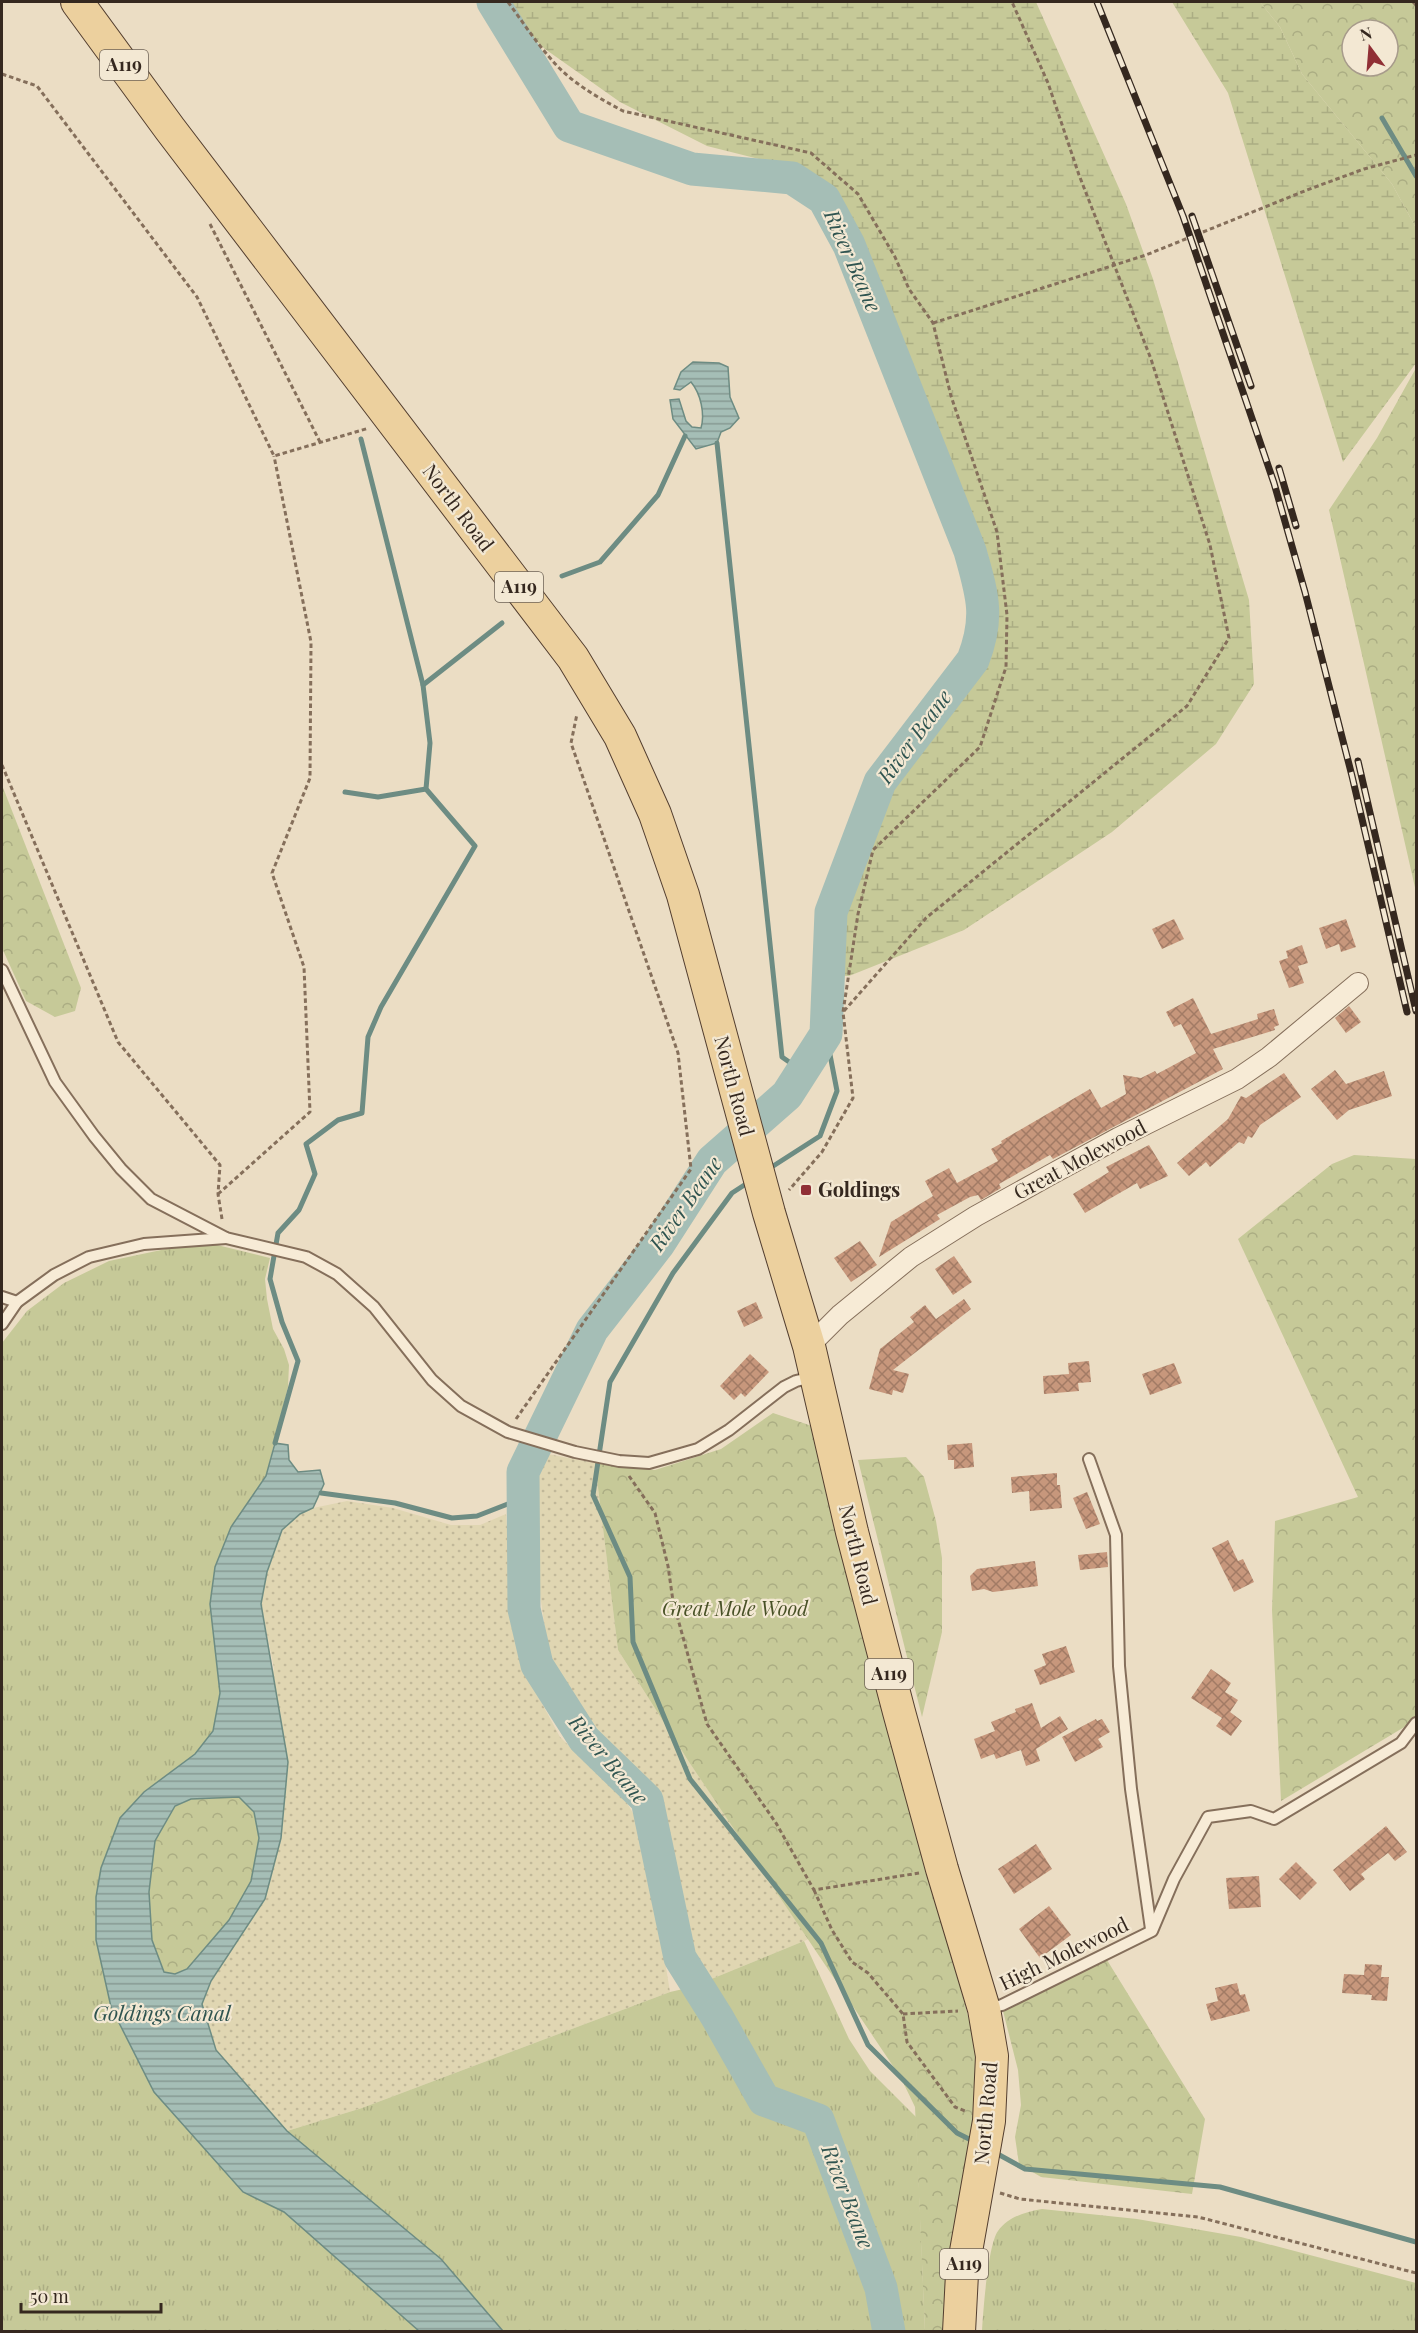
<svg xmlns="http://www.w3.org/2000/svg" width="1418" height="2333" viewBox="0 0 1418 2333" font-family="'Playfair Display',serif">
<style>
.farmland{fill:url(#farmland-dots)}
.grass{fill:url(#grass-tufts)}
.forest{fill:url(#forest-crowns);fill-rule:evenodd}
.wetland{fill:url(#wetland-marsh)}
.water{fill:url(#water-rules);stroke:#6d8c83;stroke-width:1.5;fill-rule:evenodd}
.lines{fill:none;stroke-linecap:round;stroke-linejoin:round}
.stream{stroke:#6d8c83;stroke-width:5}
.river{stroke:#a5beb6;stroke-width:33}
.building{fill:url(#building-cross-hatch)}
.lane-casing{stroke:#856f5b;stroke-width:14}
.street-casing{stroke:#856f5b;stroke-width:22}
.primary-casing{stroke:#533e2f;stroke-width:34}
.path{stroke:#856f5b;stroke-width:3;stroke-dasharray:4.5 3;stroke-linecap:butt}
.lane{stroke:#f7ebd6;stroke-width:10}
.street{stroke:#f7ebd6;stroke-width:20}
.primary{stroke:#ecd09e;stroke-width:32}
.rail-casing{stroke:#35281f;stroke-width:7}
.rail{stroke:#f3e8d3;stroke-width:4.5;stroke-dasharray:14;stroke-linecap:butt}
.poi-dot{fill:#902f35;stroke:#f3e8d3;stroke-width:2}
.labels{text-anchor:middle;stroke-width:4.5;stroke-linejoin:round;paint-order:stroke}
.shield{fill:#f3e8d3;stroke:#6e6255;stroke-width:1.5}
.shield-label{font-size:18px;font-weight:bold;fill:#35281f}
.street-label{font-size:20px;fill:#35281f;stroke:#f3e8d3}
.poi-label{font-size:20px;font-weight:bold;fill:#35281f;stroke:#f3e8d3;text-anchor:start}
.park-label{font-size:20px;font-style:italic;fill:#485126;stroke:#f3e8d3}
.water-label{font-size:21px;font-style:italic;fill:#2f5450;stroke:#f3e8d3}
</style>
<defs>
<pattern id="farmland-dots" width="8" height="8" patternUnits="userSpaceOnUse" patternTransform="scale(1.5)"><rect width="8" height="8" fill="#e0d6b2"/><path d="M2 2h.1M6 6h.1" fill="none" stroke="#c1b899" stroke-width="1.8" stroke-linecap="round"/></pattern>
<pattern id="grass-tufts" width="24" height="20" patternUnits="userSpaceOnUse" patternTransform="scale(1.5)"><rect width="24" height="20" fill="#c6c998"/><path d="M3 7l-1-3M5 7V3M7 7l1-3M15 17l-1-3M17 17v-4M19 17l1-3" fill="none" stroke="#abad83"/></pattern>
<pattern id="forest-crowns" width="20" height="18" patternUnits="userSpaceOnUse" patternTransform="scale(1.5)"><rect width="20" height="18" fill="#c6c998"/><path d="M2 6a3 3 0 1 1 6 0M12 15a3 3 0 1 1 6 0" fill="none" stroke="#abad83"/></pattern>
<pattern id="wetland-marsh" width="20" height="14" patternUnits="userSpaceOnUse" patternTransform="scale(1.5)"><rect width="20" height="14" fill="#c6c998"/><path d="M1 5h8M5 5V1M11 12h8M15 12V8" fill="none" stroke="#abad83"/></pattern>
<pattern id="water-rules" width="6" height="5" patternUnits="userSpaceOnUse" patternTransform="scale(1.5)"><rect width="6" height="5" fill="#a5beb6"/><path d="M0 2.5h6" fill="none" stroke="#879a93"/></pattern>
<pattern id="building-cross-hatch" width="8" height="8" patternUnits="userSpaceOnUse" patternTransform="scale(1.5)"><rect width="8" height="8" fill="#c7977c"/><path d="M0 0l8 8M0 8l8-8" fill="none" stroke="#a27b65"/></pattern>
</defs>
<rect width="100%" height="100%" fill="#ebddc4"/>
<g class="farmland">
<polygon points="542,1453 595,1463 618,1650 689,1762 809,1939 704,1982 686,1944 676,1877 660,1816 642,1778 588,1723 564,1688 548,1650 540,1594 534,1504"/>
<polygon points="347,1501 393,1508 451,1525 480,1525 506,1514 512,1596 524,1670 560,1737 627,1803 644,1832 670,1992 362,2108 287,2131 216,2050 202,2004 211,1981 274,1668 261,1604 267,1572 282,1530 300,1514 313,1508"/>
</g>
<g class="grass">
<polygon points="213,1244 270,1258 265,1279 267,1299 273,1329 284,1349 289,1365 288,1387 266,1476 231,1527 210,1604 220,1693 213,1731 195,1754 144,1792 120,1818 101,1868 96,1897 111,2007 154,2092 243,2192 284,2212 419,2331 2,2331 2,1343 27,1311 64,1283 109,1261 166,1249"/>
<polygon points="804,1941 849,2039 870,2071 916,2117 925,2331 898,2331 885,2272 838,2139 827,2119 817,2111 780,2099 770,2093 758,2078 704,1982"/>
<polygon points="692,1987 746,2096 758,2105 809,2128 840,2197 863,2259 880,2331 503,2331 441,2259 287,2131 362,2108 670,1992"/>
<path d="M1042,2209l95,10 104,18 175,46v48h-434c1,-18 6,-87 16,-100 10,-14 27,-19 44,-22z"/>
</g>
<g class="forest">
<path d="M1260,2h156v226l-24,-44 -90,-110 -22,-47zM1352,30h36v36h-36z"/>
<polygon points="1416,368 1416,892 1329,510 1377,438"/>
<polygon points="2,785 81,988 75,1011 55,1017 26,1001 2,948"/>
<polygon points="1354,1155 1416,1159 1416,1720 1281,1801 1272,1610 1275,1521 1358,1497 1238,1239 1332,1164"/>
<polygon points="773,1413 812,1426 981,2065 951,2331 925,2331 915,2107 901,2078 689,1762 618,1650 595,1463 655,1470 721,1449"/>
<polygon points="906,1457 924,1477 936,1521 942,1558 942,1632 922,1717 858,1460"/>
<polygon points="239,1797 254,1811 259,1838 251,1881 229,1920 187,1969 175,1974 163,1972 152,1940 149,1892 155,1841 175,1806 191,1799"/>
<polygon points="1107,1960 1205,2119 1192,2194 1041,2177 1019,2164 1015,2137 1021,2105 1018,2070 1003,2011"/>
</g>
<g class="wetland">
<polygon points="492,2 1036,2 1126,204 1153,279 1249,600 1254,684 1216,744 1112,832 964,930 849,976 823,975 859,830 899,761 969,683 994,616 988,555 847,213 807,171 707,146 620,102 545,49"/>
<polygon points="1172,2 1260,2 1280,27 1302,74 1392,184 1416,228 1416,363 1343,462 1228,93"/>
</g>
<g class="water">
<path d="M693,362l26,1 9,4 2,30 9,21 -9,10 -9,4 -4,11 -21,6 -23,-30 -3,-19 9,-1 7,22 6,6 9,1c4,-14 0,-34 -10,-46l-11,8 -6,-1 7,-17z"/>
<path d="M275,1443l13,2 1,15 9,12 22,-2 4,14 -11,24 -13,6 -18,16 -15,42 -6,32 27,158 -7,76 -16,61 -54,82 -9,23 14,46 71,81 154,128 62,72h-84l-135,-119 -41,-20 -89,-100 -43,-85 -15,-67v-43l5,-29 19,-50 24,-26 51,-38 18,-23 7,-38 -10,-89 5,-37 16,-40 35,-51zM239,1797l15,15 5,26 -8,43 -22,39 -42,49 -12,5 -11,-2 -12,-32 -3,-48 6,-51 20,-35 16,-7z"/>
</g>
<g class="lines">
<g class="stream">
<polyline points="1382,118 1416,176"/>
<polyline points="717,443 782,1057 802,1071"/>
<polyline points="562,576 600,562 658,495 685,436"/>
<polyline points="423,685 502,623"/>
<polyline points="345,792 378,797 426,789"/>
<polyline points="767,1170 820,1136 837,1091 826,1034"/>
<polyline points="749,1182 732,1193 673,1273 610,1382 593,1495 630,1577 633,1642 690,1779 821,1943 868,2045 957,2133 975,2142"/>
<polyline points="275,1443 298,1361 282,1322 270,1279 278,1233 299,1210 315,1174 306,1144 338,1120 362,1113 368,1037 381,1007 475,846 426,789 430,743 423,685 361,439"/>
<polyline points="321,1493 395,1503 452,1518 477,1516 523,1498"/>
<polyline points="994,2152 1025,2169 1220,2187 1416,2242"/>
</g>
<path class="river" d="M493,2l76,124 123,43 100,9 32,21 25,46 121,306c12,43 20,65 3,109l-93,122 -49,130 -5,122 -39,61 -75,66 -54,84 -66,85 -69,142 1,137 13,56 47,74 63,61 33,158 37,59 47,83 54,20 63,168 8,44"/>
</g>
<g class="building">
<polygon points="1174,919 1184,939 1162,949 1152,929"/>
<polygon points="1346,919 1356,947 1341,952 1339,944 1326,949 1319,928"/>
<polygon points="1302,945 1308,963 1298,966 1304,983 1289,988 1279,961 1288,958 1286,951"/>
<polygon points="1193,998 1211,1034 1258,1019 1257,1014 1274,1009 1279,1025 1274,1027 1275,1030 1213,1049 1223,1069 1053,1159 1050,1155 999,1184 1001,1188 981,1200 978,1195 970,1197 937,1215 940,1219 879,1257 891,1222 933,1196 925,1181 949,1168 957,1183 998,1161 991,1149 1002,1143 1001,1141 1090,1089 1101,1108 1126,1094 1123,1075 1141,1078 1155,1071 1157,1074 1196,1053 1181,1024 1174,1027 1166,1012"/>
<polygon points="1349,1006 1361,1022 1346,1033 1335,1018"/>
<polygon points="1335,1070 1346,1084 1384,1071 1392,1096 1349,1110 1337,1120 1311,1089"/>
<polygon points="1284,1073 1301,1097 1260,1125 1252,1138 1248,1136 1244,1144 1239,1142 1210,1167 1206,1162 1189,1176 1177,1163 1228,1119 1241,1096 1246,1098"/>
<polygon points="1149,1145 1168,1176 1140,1189 1137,1183 1085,1213 1073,1194 1109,1172 1106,1167"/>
<polygon points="860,1241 877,1265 851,1282 834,1258"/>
<polygon points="954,1256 972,1282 953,1295 935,1269"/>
<polygon points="964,1299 971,1309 893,1370 909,1374 903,1393 893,1390 892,1395 869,1389 880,1349 914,1322 910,1317 925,1305 936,1319"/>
<polygon points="756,1302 763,1318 744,1327 737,1311"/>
<polygon points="750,1354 769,1372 745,1397 741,1393 734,1400 720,1386"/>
<polygon points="1089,1361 1091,1382 1078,1383 1079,1391 1044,1394 1043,1376 1069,1374 1068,1363"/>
<polygon points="1174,1363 1182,1383 1150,1395 1142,1374"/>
<polygon points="972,1443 974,1467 954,1469 954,1460 948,1460 947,1445"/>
<polygon points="1057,1473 1057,1485 1060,1485 1062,1508 1030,1511 1029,1491 1012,1493 1011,1477"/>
<polygon points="1087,1492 1100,1524 1086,1529 1073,1498"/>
<polygon points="1228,1540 1238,1561 1243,1559 1254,1582 1234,1592 1212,1548"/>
<polygon points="1107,1552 1108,1567 1080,1570 1078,1555"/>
<polygon points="1035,1561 1038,1586 993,1592 984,1589 972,1591 970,1576 977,1569"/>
<polygon points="1066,1646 1075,1672 1040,1685 1034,1670 1046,1665 1042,1654"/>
<polygon points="1211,1669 1231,1683 1225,1692 1238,1700 1230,1712 1242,1721 1231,1736 1216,1726 1222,1718 1191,1698"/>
<polygon points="1032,1703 1041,1728 1060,1716 1068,1729 1036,1749 1040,1761 1026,1766 1021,1750 996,1759 994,1754 981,1759 974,1739 995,1731 991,1722 1016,1712 1015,1709"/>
<polygon points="1096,1719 1097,1721 1102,1719 1110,1732 1098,1739 1103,1747 1075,1762 1062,1737"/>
<polygon points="1386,1826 1407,1852 1395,1861 1388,1853 1361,1874 1365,1879 1350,1891 1333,1870"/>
<polygon points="1036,1844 1052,1869 1014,1894 998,1869"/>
<polygon points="1296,1862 1317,1883 1300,1900 1279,1879"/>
<polygon points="1259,1876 1261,1907 1229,1909 1226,1878"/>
<polygon points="1049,1906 1071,1935 1040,1958 1019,1929"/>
<polygon points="1365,1964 1382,1965 1381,1977 1389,1977 1387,2001 1371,2000 1372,1995 1342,1993 1344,1974 1364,1975"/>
<polygon points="1237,1983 1240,1995 1245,1994 1250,2011 1211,2021 1206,2004 1218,2001 1215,1988"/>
</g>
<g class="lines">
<defs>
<g id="lane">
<polyline points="2,970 55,1082 94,1136 121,1169 151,1199 226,1238 306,1257 337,1274 374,1307 432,1380 461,1406 508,1432 575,1452 619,1461 649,1463 698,1449 729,1430 784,1387 796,1381 813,1377"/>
<polyline points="2,1297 17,1302"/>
<polyline points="2,1324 17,1302 54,1275 89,1257 144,1244 226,1238"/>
<polyline points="1089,1459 1116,1535 1119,1666 1131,1789 1151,1929"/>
<polyline points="986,2009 1002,2005 1152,1931 1174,1879 1208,1817 1251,1811 1274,1819 1401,1743 1416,1723"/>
</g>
<polyline id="street" points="809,1346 840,1315 911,1257 976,1216 1050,1175 1118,1138 1237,1079 1269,1057 1358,983"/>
<polyline id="primary" points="77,2 170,129 573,658 620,736 655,814 683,895 769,1213 809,1346 852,1532 899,1712 942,1869 984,2009 992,2056 989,2121 962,2274 959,2332"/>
</defs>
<use href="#lane" class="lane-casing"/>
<use href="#street" class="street-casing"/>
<use href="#primary" class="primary-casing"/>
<g class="path">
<path d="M508,2c14,19 27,39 43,57 19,23 46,38 72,52l188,42 47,41 37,63 14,32 24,34 18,73 46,136 10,83 -1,52 -26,80 -107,103 -15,64 -15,98 10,86 -31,54 -33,38"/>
<polyline points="1413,2 1416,5"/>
<polyline points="2,74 37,86 197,297 274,456 369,428"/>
<polyline points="210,224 320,442"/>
<polyline points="933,323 1146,255 1307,190 1364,169 1416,155"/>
<polyline points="2,765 118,1042 220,1165 218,1194 222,1219"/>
<polyline points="844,1011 926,918 1187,706 1229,638 1210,545 1151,359 1079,175 1048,83 1012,2"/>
<polyline points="218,1194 310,1112 304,967 272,873 310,778 311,642 274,456"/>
<polyline points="516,1419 691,1169 678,1053 571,743 577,714"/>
<polyline points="629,1476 655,1513 668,1566 673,1601 707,1724 776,1823 814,1890 919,1873"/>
<polyline points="814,1890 832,1930 852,1962 868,1973 903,2014 907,2042 955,2107 965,2111"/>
<polyline points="903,2014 958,2011"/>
<polyline points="1000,2193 1020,2199 1198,2217 1416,2273"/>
</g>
<use href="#lane" class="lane"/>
<use href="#street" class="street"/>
<use href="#primary" class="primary"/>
<defs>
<g id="rail">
<polyline points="1097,2 1183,216 1274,483 1305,592 1352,776 1407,1012"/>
<polyline points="1192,216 1251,386"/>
<polyline points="1279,468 1296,526"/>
<polyline points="1358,761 1416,1011"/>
</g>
</defs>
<use href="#rail" class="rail-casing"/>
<use href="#rail" class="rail"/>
</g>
<rect class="poi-dot" x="800" y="1184" width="12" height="12" rx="3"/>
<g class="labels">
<g class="shield">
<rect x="100" y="50" width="48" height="30" rx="4.5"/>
<rect x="495" y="572" width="48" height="30" rx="4.5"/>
<rect x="865" y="1659" width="48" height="30" rx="4.5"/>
<rect x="940" y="2249" width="48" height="30" rx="4.5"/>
</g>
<g class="shield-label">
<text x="124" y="71">A119</text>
<text x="519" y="593">A119</text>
<text x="889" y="1680">A119</text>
<text x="964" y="2270">A119</text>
</g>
<g class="street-label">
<text transform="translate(458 508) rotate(53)" y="7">North Road</text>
<text transform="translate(734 1086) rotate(75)" y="7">North Road</text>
<text transform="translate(1080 1160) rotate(-28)" y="7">Great Molewood</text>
<text transform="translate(858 1555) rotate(76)" y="7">North Road</text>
<text transform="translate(1064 1954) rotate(-26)" y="7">High Molewood</text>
<text transform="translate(986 2113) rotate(-85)" y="7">North Road</text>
</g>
<g class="poi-label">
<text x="818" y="1197">Goldings</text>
</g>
<g class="park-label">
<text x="735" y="1616">Great Mole Wood</text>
</g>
<g class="water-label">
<text transform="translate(852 261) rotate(66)" y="7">River Beane</text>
<text transform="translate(915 737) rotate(-54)" y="7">River Beane</text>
<text transform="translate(686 1204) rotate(-55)" y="7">River Beane</text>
<text transform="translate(608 1760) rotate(50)" y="7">River Beane</text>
<text x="162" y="2021">Goldings Canal</text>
<text transform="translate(847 2197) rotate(69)" y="7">River Beane</text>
</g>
</g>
<rect width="1418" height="2333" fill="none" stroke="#35281f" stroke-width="6"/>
<g transform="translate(1370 48) rotate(344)"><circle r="28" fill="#f3e8d3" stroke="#a79b8b" stroke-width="1.5"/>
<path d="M0-4.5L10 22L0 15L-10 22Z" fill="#902f35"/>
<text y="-9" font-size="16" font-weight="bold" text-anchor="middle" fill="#35281f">N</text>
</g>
<path d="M21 2303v9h140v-9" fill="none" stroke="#35281f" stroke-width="3"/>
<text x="30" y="2303" font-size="18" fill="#35281f" stroke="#f3e8d3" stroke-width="4.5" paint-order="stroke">50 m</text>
</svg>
